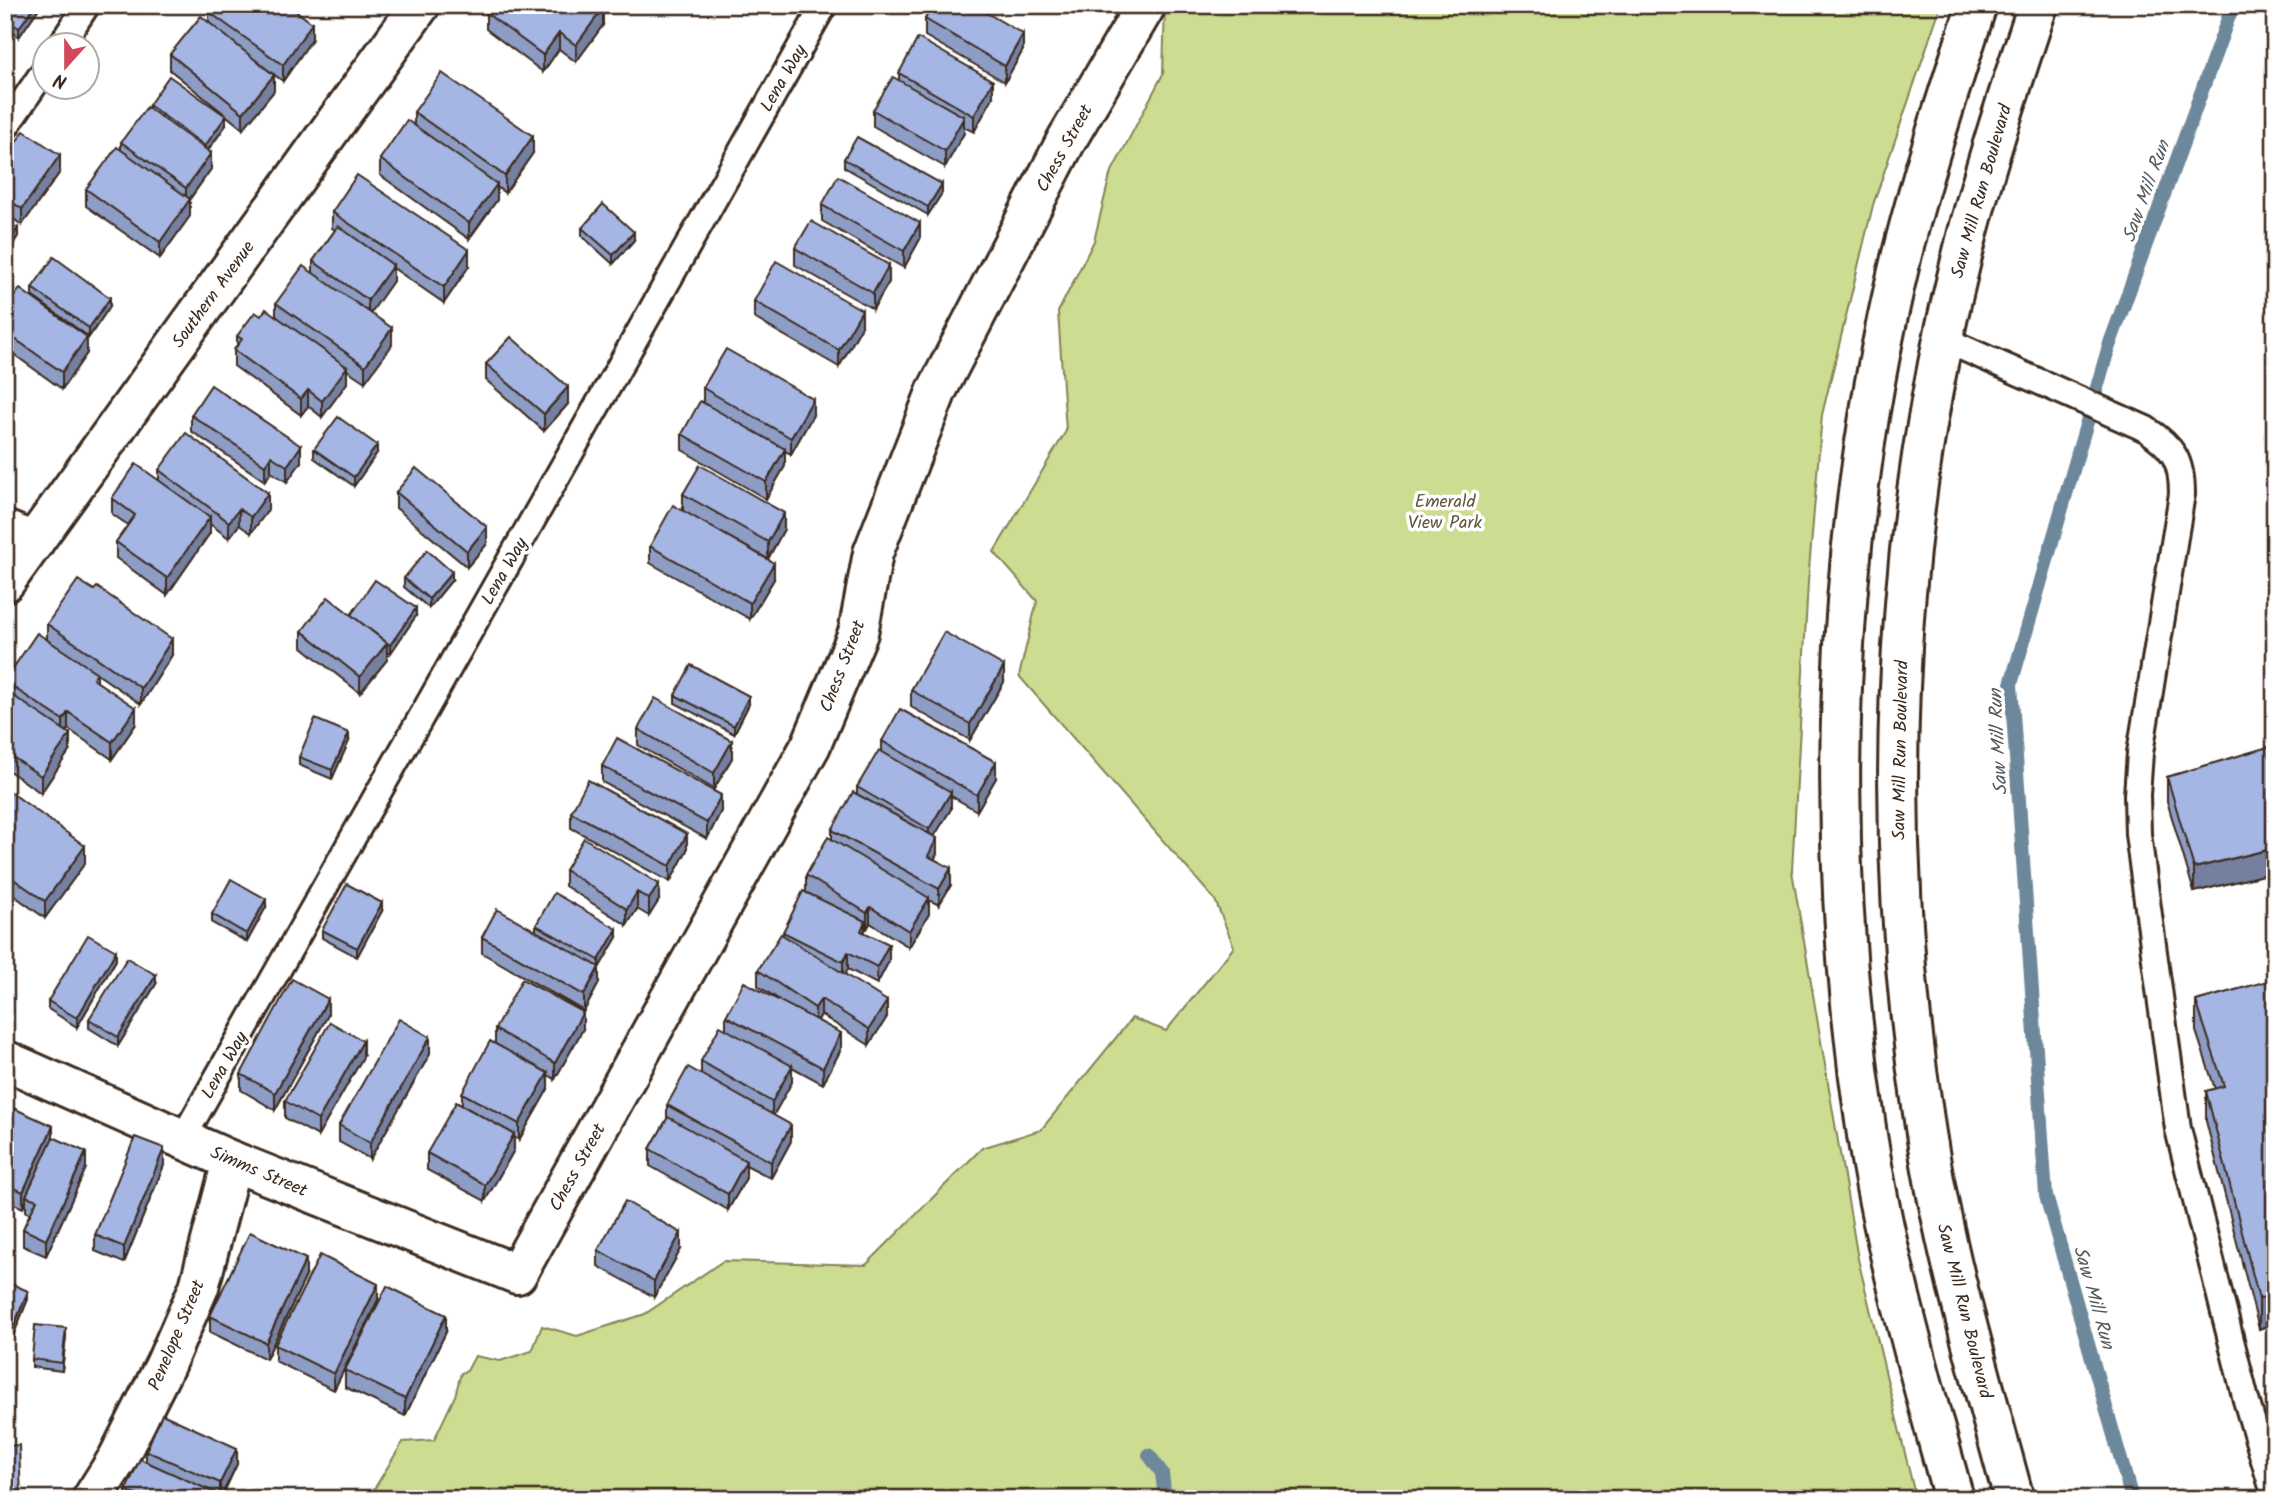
<svg xmlns="http://www.w3.org/2000/svg" width="2280" height="1504" viewBox="0 0 2280 1504" font-family="Kalam,sans-serif">
<style>
.green{fill:#ccdc90;stroke:#848357;stroke-width:2}
.lines{fill:none;stroke-linecap:round;stroke-linejoin:round}
.stream{stroke:#6e889b;stroke-width:14}
.lane-casing{stroke:#3b2a1e;stroke-width:30}
.street-casing{stroke:#3b2a1e;stroke-width:44}
.secondary-casing{stroke:#3b2a1e;stroke-width:44}
.highway-casing{stroke:#3b2a1e;stroke-width:44}
.lane{stroke:#fff;stroke-width:24}
.street{stroke:#fff;stroke-width:38}
.secondary{stroke:#fff;stroke-width:38}
.highway{stroke:#fff;stroke-width:38}
.wall{fill:#8e9dc5;stroke:#3b2a1e;stroke-width:2}
.shaded-wall{fill:#747fa0;stroke:#3b2a1e;stroke-width:2}
.building{fill:#a5b6e5;stroke:#3b2a1e;stroke-width:2}
.labels{text-anchor:middle;stroke-width:7;stroke-linejoin:round;paint-order:stroke}
.street-label{font-size:18px;fill:#3b2a1e;stroke:#fff}
.park-label{font-size:18px;fill:#5f563a;stroke:#fff}
.water-label{font-size:19px;font-style:italic;fill:#54595c;stroke:#fff}
</style>
<rect width="100%" height="100%" fill="#fff"/>
<filter id="ink" filterUnits="userSpaceOnUse"><feTurbulence type="fractalNoise" baseFrequency=".0143" numOctaves="2"/><feDisplacementMap in="SourceGraphic" scale="14" xChannelSelector="R" yChannelSelector="G"/><feConvolveMatrix kernelMatrix="1 2 1 2 8 2 1 2 1" color-interpolation-filters="sRGB"/></filter>
<g filter="url(#ink)">
<polygon class="green" points="1165,5 1941,5 1873,205 1822,415 1808,582 1792,871 1858,1259 1916,1499 368,1499 403,1442 434,1440 455,1396 461,1373 467,1371 475,1356 500,1361 532,1351 542,1326 577,1336 645,1314 723,1261 866,1265 982,1148 1041,1130 1132,1018 1166,1031 1234,947 1215,900 1019,676 1037,601 994,552 1066,431 1058,312 1094,241 1110,175 1163,74"/>
<g class="lines">
<g class="stream">
<polyline points="1149,1455 1162,1473 1165,1499"/>
<polyline points="2132,1499 2046,1196 2011,684 2109,346 2233,5"/>
</g>
<defs>
<g id="lane">
<polyline points="60,46 87,5"/>
<polyline points="5,128 46,68"/>
<path d="M1943,339l203,90c27,18 36,31 36,65l-42,259 -3,42 1,39 40,295 68,271 29,97"/>
<polyline points="183,1138 824,5"/>
</g>
<g id="street">
<polyline points="5,530 34,542"/>
<polyline points="5,1060 232,1161 517,1274 811,745 858,633 873,553 937,390 1066,141 1146,5"/>
<polyline points="92,1499 118,1458 165,1365 199,1287 232,1161"/>
</g>
<polyline id="secondary" points="5,582 420,5"/>
<g id="highway">
<path d="M1954,1499c-33,-121 -68,-241 -87,-364 -44,-293 -35,-593 35,-881 21,-84 48,-166 75,-249"/>
<path d="M2014,1499c-33,-123 -70,-246 -89,-372 -44,-286 -35,-577 34,-858 21,-90 50,-177 79,-264"/>
</g>
</defs>
<use href="#lane" class="lane-casing"/>
<use href="#street" class="street-casing"/>
<use href="#secondary" class="secondary-casing"/>
<use href="#highway" class="highway-casing"/>
<use href="#lane" class="lane"/>
<use href="#street" class="street"/>
<use href="#secondary" class="secondary"/>
<use href="#highway" class="highway"/>
</g>
<g class="wall">
<polygon points="5,5 41,5 19,37 5,27"/>
<polygon points="209,12 312,39 283,81 270,72 274,91 243,129 170,70 170,54 209,22"/>
<polygon points="486,13 603,25 576,62 559,49 543,72 486,29"/>
<polygon points="925,19 1023,50 1005,82 925,36"/>
<polygon points="899,73 993,97 974,132 964,127 964,133 945,167 873,126 873,110 899,80"/>
<polygon points="149,105 226,125 208,151 211,169 190,199 190,216 160,258 86,206 86,189 121,150 121,142 149,109"/>
<polygon points="414,112 533,153 505,193 497,187 497,200 469,239 380,175 380,159 414,125"/>
<polygon points="5,157 60,172 22,225 5,213"/>
<polygon points="844,159 942,193 928,215 844,167"/>
<polygon points="822,205 920,239 904,268 822,221"/>
<polygon points="332,212 469,266 444,303 393,268 393,281 370,313 392,345 365,382 347,370 347,383 322,417 308,406 301,415 234,366 234,350 237,345 237,336 261,316 276,316 276,303 313,273 313,261 335,230 332,228"/>
<polygon points="5,220 18,236 8,252 5,249"/>
<polygon points="582,228 634,240 613,264 582,236"/>
<polygon points="795,248 889,282 873,309 795,265"/>
<polygon points="32,288 110,306 89,337 32,296"/>
<polygon points="754,301 862,326 839,367 754,318"/>
<polygon points="5,308 87,353 62,389 5,348"/>
<polygon points="486,364 568,404 544,431 486,380"/>
<polygon points="703,388 813,415 791,454 785,451 785,466 766,499 682,450 682,434 703,403"/>
<polygon points="191,415 301,462 287,482 271,472 265,481 191,431"/>
<polygon points="314,449 377,453 354,486 314,458"/>
<polygon points="159,470 268,510 251,533 239,525 229,538 210,524 210,533 167,595 116,558 116,542 128,525 112,514 112,498 159,480"/>
<polygon points="396,492 487,544 467,567 396,508"/>
<polygon points="683,494 784,529 768,559 683,511"/>
<polygon points="650,546 774,579 750,619 650,563"/>
<polygon points="404,578 452,580 429,608 404,587"/>
<polygon points="351,615 416,616 390,654 387,652 387,660 360,693 302,647 302,631"/>
<polygon points="47,624 172,655 141,704 97,674 97,682 136,724 112,759 68,729 66,731 70,750 41,793 5,768 5,680 47,640"/>
<polygon points="1004,682 970,740 911,707 911,690"/>
<polygon points="675,695 749,704 734,734 675,703"/>
<polygon points="638,729 732,758 714,789 638,745"/>
<polygon points="349,741 332,779 299,765 299,757"/>
<polygon points="882,741 996,778 977,811 951,796 951,809 934,836 937,854 934,859 951,885 939,905 929,900 929,914 909,947 870,923 867,929 865,928 865,933 889,961 877,984 848,969 845,974 887,1017 869,1045 821,1015 818,1020 841,1049 823,1084 792,1067 792,1082 773,1115 791,1141 771,1178 746,1165 746,1178 728,1210 650,1166 650,1149 667,1119 667,1105 701,1075 701,1061 726,1029 726,1016 778,999 758,986 758,970 783,935 783,932 806,892 806,875 832,840 832,830 857,794 857,787 882,752"/>
<polygon points="2275,745 2275,872 2194,892 2167,801 2167,777"/>
<polygon points="602,766 721,811 707,839 602,782"/>
<polygon points="5,788 85,863 45,918 5,889"/>
<polygon points="571,812 687,850 670,882 571,828"/>
<polygon points="565,870 659,900 649,916 637,909 627,925 565,886"/>
<polygon points="266,907 247,942 212,923 212,914"/>
<polygon points="382,911 357,957 322,938 322,930"/>
<polygon points="536,925 617,937 599,968 599,983 584,1011 482,953 482,937 536,931"/>
<polygon points="116,960 77,1027 48,1009 48,1001"/>
<polygon points="2275,979 2275,1323 2259,1329 2206,1121 2206,1091 2215,1089 2196,1031 2196,1001"/>
<polygon points="156,984 118,1046 89,1028 89,1019"/>
<polygon points="328,1015 275,1110 241,1090 241,1074"/>
<polygon points="495,1029 583,1029 555,1079 548,1075 548,1089 519,1140 514,1137 514,1150 485,1201 427,1170 427,1153 462,1106 462,1093 495,1044"/>
<polygon points="430,1054 370,1159 339,1142 339,1125"/>
<polygon points="363,1057 318,1136 285,1118 285,1101"/>
<polygon points="5,1124 53,1139 86,1168 46,1256 23,1246 23,1229 30,1213 26,1212 26,1200 23,1208 5,1200"/>
<polygon points="164,1165 124,1263 95,1251 95,1235"/>
<polygon points="681,1249 654,1297 598,1266 598,1250"/>
<polygon points="306,1276 266,1359 210,1332 210,1316"/>
<polygon points="5,1281 28,1299 11,1341 5,1339"/>
<polygon points="378,1300 334,1390 275,1361 275,1345"/>
<polygon points="446,1332 405,1416 345,1387 345,1370"/>
<polygon points="66,1336 62,1371 32,1367 32,1359"/>
<polygon points="146,1451 237,1464 221,1499 126,1499 126,1490 146,1462"/>
</g>
<g class="shaded-wall">
<polygon points="35,5 41,5 19,37 19,28"/>
<polygon points="603,8 603,25 576,62 576,45"/>
<polygon points="312,23 312,39 283,81 283,65"/>
<polygon points="559,33 559,49 543,72 543,55"/>
<polygon points="1023,34 1023,50 1005,82 1005,66"/>
<polygon points="274,75 274,91 243,129 243,113"/>
<polygon points="993,81 993,97 974,132 974,116"/>
<polygon points="226,116 226,125 205,154 205,146"/>
<polygon points="964,117 964,133 945,167 945,151"/>
<polygon points="533,136 533,153 505,193 505,176"/>
<polygon points="211,153 211,169 186,204 186,188"/>
<polygon points="60,155 60,172 22,225 22,209"/>
<polygon points="497,184 497,200 469,239 469,223"/>
<polygon points="942,184 942,193 928,215 928,207"/>
<polygon points="190,199 190,216 160,258 160,242"/>
<polygon points="920,223 920,239 904,268 904,251"/>
<polygon points="18,228 18,236 8,252 8,243"/>
<polygon points="634,232 634,240 613,264 613,255"/>
<polygon points="469,250 469,266 444,303 444,287"/>
<polygon points="393,265 393,281 368,317 368,300"/>
<polygon points="889,265 889,282 873,309 873,293"/>
<polygon points="110,298 110,306 89,337 89,328"/>
<polygon points="862,310 862,326 839,367 839,350"/>
<polygon points="392,328 392,345 365,382 365,366"/>
<polygon points="87,337 87,353 62,389 62,372"/>
<polygon points="347,367 347,383 322,417 322,401"/>
<polygon points="568,387 568,404 544,431 544,414"/>
<polygon points="308,390 308,406 301,415 301,399"/>
<polygon points="813,399 813,415 791,454 791,438"/>
<polygon points="377,445 377,453 354,486 354,477"/>
<polygon points="301,446 301,462 287,482 287,466"/>
<polygon points="785,449 785,466 766,499 766,482"/>
<polygon points="271,456 271,472 265,481 265,465"/>
<polygon points="268,493 268,510 251,533 251,517"/>
<polygon points="239,509 239,525 229,538 229,522"/>
<polygon points="784,513 784,529 768,559 768,542"/>
<polygon points="210,517 210,533 167,595 167,578"/>
<polygon points="487,527 487,544 467,567 467,551"/>
<polygon points="774,563 774,579 750,619 750,603"/>
<polygon points="452,572 452,580 429,608 429,599"/>
<polygon points="416,608 416,616 390,654 390,645"/>
<polygon points="172,639 172,655 141,704 141,688"/>
<polygon points="387,643 387,660 360,693 360,677"/>
<polygon points="1004,666 1004,682 970,740 970,724"/>
<polygon points="749,696 749,704 734,734 734,726"/>
<polygon points="136,708 136,724 112,759 112,742"/>
<polygon points="68,712 68,729 63,736 63,720"/>
<polygon points="349,733 349,741 332,779 332,770"/>
<polygon points="70,734 70,750 41,793 41,776"/>
<polygon points="732,741 732,758 714,789 714,773"/>
<polygon points="996,762 996,778 977,811 977,795"/>
<polygon points="951,792 951,809 929,845 929,829"/>
<polygon points="721,795 721,811 707,839 707,823"/>
<polygon points="687,834 687,850 670,882 670,866"/>
<polygon points="937,838 937,854 928,872 928,856"/>
<polygon points="85,846 85,863 45,918 45,901"/>
<polygon points="2275,848 2275,872 2194,892 2194,868"/>
<polygon points="951,868 951,885 939,905 939,889"/>
<polygon points="659,884 659,900 649,916 649,899"/>
<polygon points="637,892 637,909 627,925 627,909"/>
<polygon points="929,898 929,914 909,947 909,931"/>
<polygon points="266,899 266,907 247,942 247,934"/>
<polygon points="382,903 382,911 357,957 357,948"/>
<polygon points="870,907 870,923 867,929 867,913"/>
<polygon points="865,921 865,938 861,931"/>
<polygon points="617,929 617,937 599,968 599,983 584,1011 584,995 599,968 599,960"/>
<polygon points="889,944 889,961 877,984 877,967"/>
<polygon points="116,951 116,960 77,1027 77,1018"/>
<polygon points="848,952 848,969 843,978 843,962"/>
<polygon points="156,975 156,984 118,1046 118,1037"/>
<polygon points="328,999 328,1015 275,1110 275,1093"/>
<polygon points="821,999 821,1015 815,1024 815,1008"/>
<polygon points="887,1001 887,1017 869,1045 869,1029"/>
<polygon points="583,1012 583,1029 555,1079 555,1063"/>
<polygon points="841,1033 841,1049 823,1084 823,1068"/>
<polygon points="430,1037 430,1054 370,1159 370,1143"/>
<polygon points="363,1041 363,1057 318,1136 318,1120"/>
<polygon points="792,1066 792,1082 772,1118 772,1102"/>
<polygon points="548,1073 548,1089 519,1140 519,1124"/>
<polygon points="791,1125 791,1141 771,1178 771,1162"/>
<polygon points="53,1126 53,1142 26,1196 26,1200 23,1208 23,1192"/>
<polygon points="514,1134 514,1150 485,1201 485,1185"/>
<polygon points="164,1148 164,1165 124,1263 124,1247"/>
<polygon points="86,1152 86,1168 46,1256 46,1240"/>
<polygon points="746,1161 746,1178 728,1210 728,1194"/>
<polygon points="681,1233 681,1249 654,1297 654,1281"/>
<polygon points="306,1259 306,1276 266,1359 266,1343"/>
<polygon points="378,1284 378,1300 334,1390 334,1374"/>
<polygon points="28,1291 28,1299 11,1341 11,1333"/>
<polygon points="2275,1293 2275,1323 2259,1329 2259,1299"/>
<polygon points="446,1315 446,1332 405,1416 405,1399"/>
<polygon points="66,1328 66,1336 62,1371 62,1363"/>
<polygon points="237,1448 237,1464 220,1499 220,1483"/>
</g>
<g class="building">
<polygon points="5,5 35,5 19,28 5,19"/>
<polygon points="213,5 288,5 312,23 283,65 209,12"/>
<polygon points="491,5 598,5 603,8 576,45 559,33 543,55 486,13"/>
<polygon points="933,5 973,5 1023,34 1005,66 925,19"/>
<polygon points="201,16 274,75 243,113 170,54"/>
<polygon points="918,38 993,81 974,116 899,73"/>
<polygon points="442,73 533,136 505,176 414,112"/>
<polygon points="169,76 226,116 205,146 149,105"/>
<polygon points="893,77 964,117 945,151 873,110"/>
<polygon points="147,107 211,153 186,188 121,142"/>
<polygon points="407,120 497,184 469,223 380,159"/>
<polygon points="24,131 60,155 22,209 5,197 5,157"/>
<polygon points="857,137 942,184 928,207 844,159"/>
<polygon points="117,147 190,199 160,242 86,189"/>
<polygon points="357,175 469,250 444,287 332,212"/>
<polygon points="838,176 920,223 904,251 822,205"/>
<polygon points="603,204 634,232 613,255 582,228"/>
<polygon points="5,220 18,228 8,243 5,241"/>
<polygon points="811,221 889,265 873,293 795,248"/>
<polygon points="338,226 393,265 368,300 313,261"/>
<polygon points="54,257 110,298 89,328 32,288"/>
<polygon points="776,261 862,310 839,350 754,301"/>
<polygon points="303,266 392,328 365,366 276,303"/>
<polygon points="20,289 87,337 62,372 5,332 5,308"/>
<polygon points="266,309 347,367 322,401 308,390 301,399 234,350 242,339 237,336 255,312 261,316"/>
<polygon points="511,337 568,387 544,414 486,364"/>
<polygon points="726,349 813,399 791,438 703,388"/>
<polygon points="211,385 301,446 287,466 271,456 265,465 191,415"/>
<polygon points="700,401 785,449 766,482 682,434"/>
<polygon points="338,417 377,445 354,477 314,449"/>
<polygon points="186,433 268,493 251,517 239,509 229,522 159,470"/>
<polygon points="136,464 210,517 167,578 116,542 135,515 112,498"/>
<polygon points="700,465 784,513 768,542 683,494"/>
<polygon points="416,468 487,527 467,551 396,492"/>
<polygon points="673,505 774,563 750,603 650,546"/>
<polygon points="427,550 452,572 429,599 404,578"/>
<polygon points="78,580 94,590 97,587 172,639 141,688 47,624"/>
<polygon points="375,580 416,608 390,645 351,615"/>
<polygon points="328,597 387,643 360,677 302,631"/>
<polygon points="944,632 1004,666 970,724 911,690"/>
<polygon points="37,633 97,673 93,679 136,708 112,742 68,712 63,720 5,682 5,680"/>
<polygon points="691,665 749,696 734,726 675,695"/>
<polygon points="9,693 70,734 41,776 5,752 5,698"/>
<polygon points="655,698 732,741 714,773 638,729"/>
<polygon points="900,709 996,762 977,795 882,741"/>
<polygon points="315,719 349,733 332,770 299,757"/>
<polygon points="617,738 721,795 707,823 602,766"/>
<polygon points="2275,745 2275,848 2194,868 2167,777"/>
<polygon points="879,750 951,792 929,829 857,787"/>
<polygon points="588,780 687,834 670,866 571,812"/>
<polygon points="5,788 85,846 45,901 5,873"/>
<polygon points="853,792 937,838 928,856 951,868 939,889 832,830"/>
<polygon points="828,837 929,898 909,931 870,907 867,913 806,875"/>
<polygon points="584,838 659,884 649,899 637,892 627,909 565,870"/>
<polygon points="231,879 266,899 247,934 212,914"/>
<polygon points="347,884 382,903 357,948 322,930"/>
<polygon points="803,891 865,921 861,931 889,944 877,967 848,952 843,962 783,932"/>
<polygon points="554,893 617,929 599,960 536,925"/>
<polygon points="497,909 599,967 584,995 482,937"/>
<polygon points="781,934 887,1001 869,1029 821,999 815,1008 758,970"/>
<polygon points="88,935 116,951 77,1018 48,1001"/>
<polygon points="127,958 156,975 118,1037 89,1019"/>
<polygon points="292,979 328,999 275,1093 241,1074"/>
<polygon points="522,979 583,1012 555,1063 495,1029"/>
<polygon points="2275,979 2275,1293 2259,1299 2206,1091 2224,1086 2196,1001"/>
<polygon points="744,982 841,1033 823,1068 726,1016"/>
<polygon points="399,1019 430,1037 370,1143 339,1125"/>
<polygon points="330,1022 363,1041 318,1120 285,1101"/>
<polygon points="720,1026 792,1066 772,1102 701,1061"/>
<polygon points="490,1041 548,1073 519,1124 462,1093"/>
<polygon points="688,1067 791,1125 771,1162 667,1105"/>
<polygon points="456,1102 514,1134 485,1185 427,1153"/>
<polygon points="13,1108 53,1126 23,1192 5,1184 5,1124"/>
<polygon points="668,1117 746,1161 728,1194 650,1149"/>
<polygon points="53,1137 86,1152 46,1240 23,1229 37,1200 26,1196"/>
<polygon points="135,1137 164,1148 124,1247 95,1235"/>
<polygon points="625,1201 681,1233 654,1281 598,1250"/>
<polygon points="250,1232 306,1259 266,1343 210,1316"/>
<polygon points="320,1255 378,1284 334,1374 275,1345"/>
<polygon points="5,1281 28,1291 11,1333 5,1330"/>
<polygon points="387,1286 446,1315 405,1399 345,1370"/>
<polygon points="35,1325 66,1328 62,1363 32,1359"/>
<polygon points="162,1414 237,1448 220,1483 146,1451"/>
<polygon points="19,1445 21,1499 5,1499 5,1446"/>
<polygon points="140,1459 218,1494 216,1499 145,1499 126,1490"/>
</g>
</g>
<g class="labels">
<g class="street-label">
<text transform="translate(783 78) rotate(-60)" y="6">Lena Way</text>
<text transform="translate(1064 148) rotate(-61)" y="6">Chess Street</text>
<text transform="translate(1981 191) rotate(-74)" y="6">Saw Mill Run Boulevard</text>
<text transform="translate(213 294) rotate(-54)" y="6">Southern Avenue</text>
<text transform="translate(504 571) rotate(-60)" y="6">Lena Way</text>
<text transform="translate(842 666) rotate(-69)" y="6">Chess Street</text>
<text transform="translate(1900 750) rotate(-89)" y="6">Saw Mill Run Boulevard</text>
<text transform="translate(224 1065) rotate(-60)" y="6">Lena Way</text>
<text transform="translate(577 1167) rotate(-61)" y="6">Chess Street</text>
<text transform="translate(259 1171) rotate(23)" y="6">Simms Street</text>
<text transform="translate(1965 1311) rotate(76)" y="6">Saw Mill Run Boulevard</text>
<text transform="translate(176 1335) rotate(-67)" y="6">Penelope Street</text>
</g>
<g class="park-label">
<text x="1445" y="507">Emerald<tspan x="1445" dy="21">View Park</tspan></text>
</g>
<g class="water-label">
<text transform="translate(2145 191) rotate(-70)" y="7">Saw Mill Run</text>
<text transform="translate(1997 742) rotate(-93)" y="7">Saw Mill Run</text>
<text transform="translate(2095 1297) rotate(74)" y="7">Saw Mill Run</text>
</g>
</g>
<rect width="2280" height="1504" fill="none" stroke="#fff" stroke-width="28"/>
<rect x="14" y="14" width="2252" height="1476" fill="none" stroke="#3b2a1e" stroke-width="2.5" filter="url(#ink)"/>
<g transform="translate(66 66) rotate(201)"><circle r="33" fill="#ffffff" stroke="#b1aaa5" stroke-width="2"/>
<path d="M0-5L12 26L0 18L-12 26Z" fill="#d1495b"/>
<text y="-10" font-size="19" font-weight="bold" text-anchor="middle" fill="#3b2a1e">N</text>
</g>
</svg>
